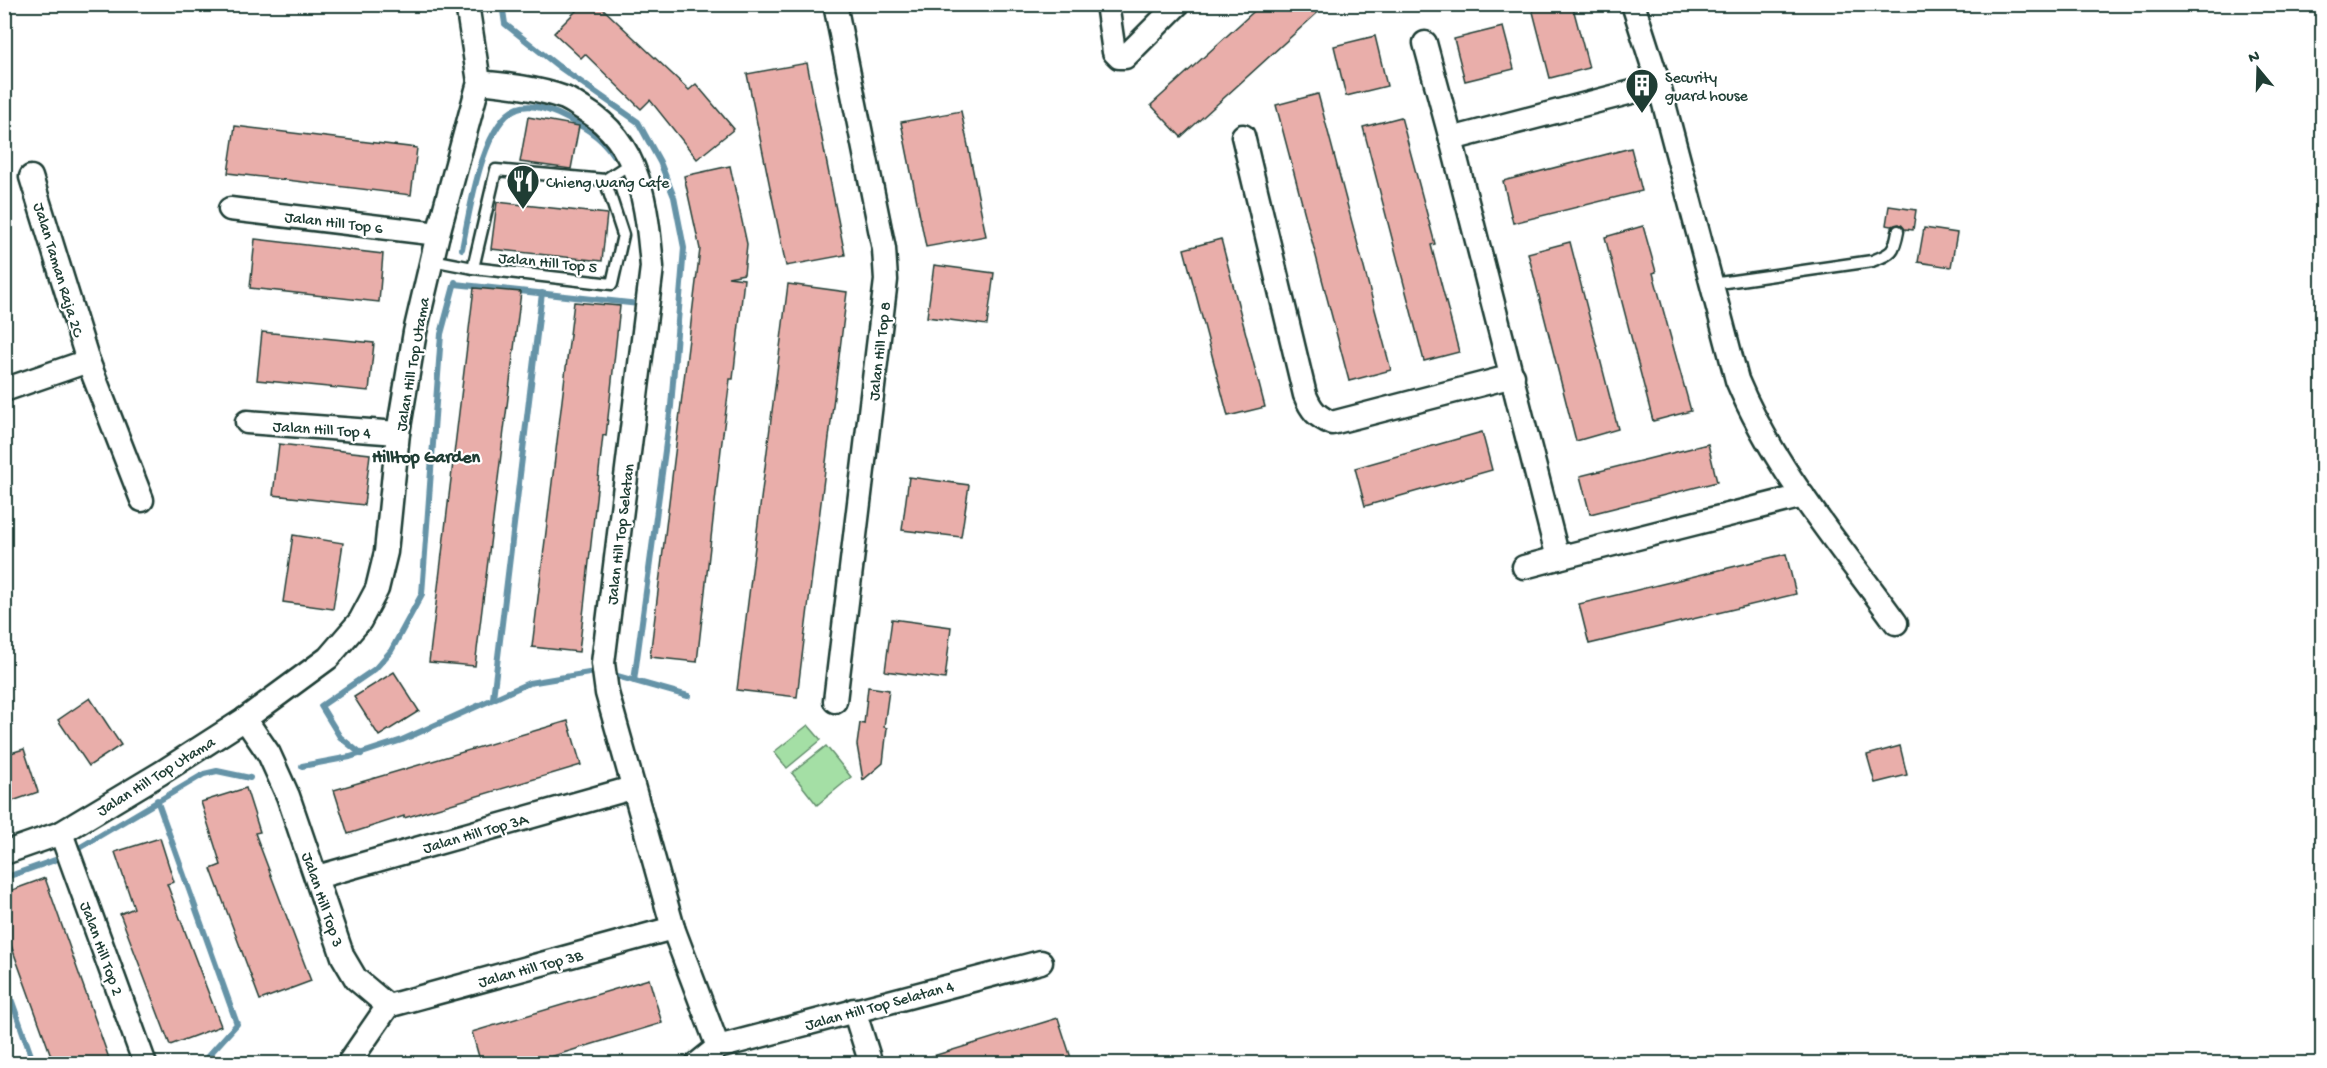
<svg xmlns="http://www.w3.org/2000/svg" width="2327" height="1068" viewBox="0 0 2327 1068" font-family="'Gochi Hand',sans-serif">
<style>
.green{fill:#a4dfa5;stroke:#628e6c;stroke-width:1.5}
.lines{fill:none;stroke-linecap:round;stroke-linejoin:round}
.stream{stroke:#6593a7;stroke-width:6}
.building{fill:#e9aeaa;stroke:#1f3d34;stroke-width:1.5}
.service-casing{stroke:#1f3d34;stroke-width:15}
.minor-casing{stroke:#1f3d34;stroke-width:27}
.service{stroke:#fff;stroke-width:10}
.minor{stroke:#fff;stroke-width:22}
.labels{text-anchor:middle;stroke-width:4.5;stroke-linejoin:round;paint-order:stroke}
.poi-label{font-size:16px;fill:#1f3d34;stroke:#fff;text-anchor:start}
.street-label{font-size:16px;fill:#1f3d34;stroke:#fff}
.neighbourhood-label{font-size:18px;font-weight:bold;fill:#1f3d34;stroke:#fff}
</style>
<rect width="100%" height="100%" fill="#fff"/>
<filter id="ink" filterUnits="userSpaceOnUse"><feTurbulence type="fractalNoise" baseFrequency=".0167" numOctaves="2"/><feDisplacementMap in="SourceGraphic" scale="12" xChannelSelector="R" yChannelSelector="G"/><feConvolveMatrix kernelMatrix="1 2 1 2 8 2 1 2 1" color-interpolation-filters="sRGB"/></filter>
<g filter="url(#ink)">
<g class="green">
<polygon points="808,725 821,740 787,768 774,752"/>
<polygon points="826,746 851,777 817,805 792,773"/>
</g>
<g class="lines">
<g class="stream">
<polyline points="502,4 505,24 558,66 638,122 660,162 674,197 684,248 671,406 634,681"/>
<path d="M462,249c7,-34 20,-128 56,-141 13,-5 29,1 40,6 21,10 43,21 55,41"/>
<polyline points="455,284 639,304 638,308"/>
<polyline points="610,674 688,696"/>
<polyline points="493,698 542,293"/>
<polyline points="361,754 340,737 321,706 375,669 391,651 422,594 441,334 455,282"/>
<polyline points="302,766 350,757 402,740 529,683 595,672 596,667"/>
<polyline points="157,800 237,1024 201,1064"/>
<polyline points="79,848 204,774 217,771 250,778"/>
<polyline points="4,878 55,860"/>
<polyline points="4,979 34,1064"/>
</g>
</g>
<g class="building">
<polygon points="583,4 598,4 689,90 696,84 734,129 697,159 650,100 641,109 585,54 581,58 554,33"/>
<polygon points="1262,4 1327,4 1181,137 1151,105"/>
<polygon points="1531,4 1572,4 1589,68 1550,78"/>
<polygon points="1503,27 1514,69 1465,81 1454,39"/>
<polygon points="1375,36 1387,86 1346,96 1334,46"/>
<polygon points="807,63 845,255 786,266 747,74"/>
<polygon points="1318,94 1391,370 1349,381 1276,105"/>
<polygon points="961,111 986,236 926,247 901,122"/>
<polygon points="528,117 579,126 571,169 520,162"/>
<polygon points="1401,117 1435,244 1431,245 1459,352 1424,361 1363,127"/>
<polygon points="235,126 417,148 411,195 228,173"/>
<polygon points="1631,148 1642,191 1513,223 1503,181"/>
<polygon points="730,166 747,244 744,274 728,277 744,279 733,379 730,379 721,449 697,662 650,657 700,249 684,176"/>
<polygon points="497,202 607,214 602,261 491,249"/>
<polygon points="1889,206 1916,210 1913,230 1905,229 1899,224 1892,226 1886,225"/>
<polygon points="1643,226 1656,272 1653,273 1691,411 1653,421 1605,237"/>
<polygon points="1924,228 1957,233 1951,267 1918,262"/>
<polygon points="255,239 383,254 379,302 250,288"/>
<polygon points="1221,239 1265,407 1228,416 1184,249"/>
<polygon points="1570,242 1618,429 1576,441 1528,253"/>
<polygon points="934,265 994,273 987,325 927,317"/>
<polygon points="788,284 847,292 797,697 737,690"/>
<polygon points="474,288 521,292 475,666 429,662"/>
<polygon points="574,302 620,306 606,436 603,435 579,652 532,647"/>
<polygon points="262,332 374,343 369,391 257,380"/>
<polygon points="1482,432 1492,470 1365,506 1355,468"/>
<polygon points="279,444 370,454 364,505 273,495"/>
<polygon points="1708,444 1717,482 1590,514 1580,476"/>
<polygon points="909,477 969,485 961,537 902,530"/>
<polygon points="293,535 343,543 333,609 283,602"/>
<polygon points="1786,554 1796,594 1589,644 1579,604"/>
<polygon points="892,619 951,627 945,679 885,671"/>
<polygon points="394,672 419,711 379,736 354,697"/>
<polygon points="868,687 889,690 884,727 887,728 883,763 863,780 857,745 860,723 864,724"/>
<polygon points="90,698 121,745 89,766 58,720"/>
<polygon points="568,721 581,765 404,818 404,816 348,834 334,790"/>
<polygon points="1900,746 1907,775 1875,783 1867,755"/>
<polygon points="24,749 38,792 4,804 4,755"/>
<polygon points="246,788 260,832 255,833 311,981 260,1000 211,869 221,865 201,802"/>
<polygon points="160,838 174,882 167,884 221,1026 170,1045 120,914 134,908 115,852"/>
<polygon points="45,878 111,1064 54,1064 4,926 4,893"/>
<polygon points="649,979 662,1023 527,1064 481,1064 472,1032"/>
<polygon points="1058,1018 1073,1064 921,1064 920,1060"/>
</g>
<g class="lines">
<defs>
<g id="service">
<polygon points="496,170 605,180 623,235 612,284 473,268"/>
<polyline points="605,180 631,163"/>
<polyline points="432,260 473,268"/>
<path d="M1712,284l160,-23c20,-8 22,-8 26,-30"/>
</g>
<g id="minor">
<polyline points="1107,4 1114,52 1119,57 1125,57 1178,4"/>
<path d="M1633,4l26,81 78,295c37,89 103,165 159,243"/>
<polyline points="1425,43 1451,139"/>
<path d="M479,82c29,3 58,6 86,16 7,3 13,8 20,12 56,33 62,98 67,157l-49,396 4,30 66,235 45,119 -21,17"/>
<polyline points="1659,85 1451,139 1558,558 1803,496"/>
<path d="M1243,136l62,259c6,15 12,22 27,28l181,-47"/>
<polyline points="31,177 88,361 142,500"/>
<polyline points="230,209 438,234"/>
<polyline points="4,390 88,361"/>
<polyline points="247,422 398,433"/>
<polyline points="1524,567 1558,558"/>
<polyline points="835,701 886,280 884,249 835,4"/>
<polyline points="245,719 269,754 288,796 343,957 356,979 388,1006 348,1064"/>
<polyline points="61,833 145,1064"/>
<polyline points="4,853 61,833 161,773 245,719 328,658 360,621 377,589 386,552 398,433 415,332 438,234 479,82 467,4"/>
<polyline points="317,877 632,788"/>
<polyline points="388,1006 673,928"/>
<polyline points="854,1010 871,1064"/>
<polyline points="718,1047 1041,962"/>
</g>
</defs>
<use href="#service" class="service-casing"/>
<use href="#minor" class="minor-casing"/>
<use href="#service" class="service"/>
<use href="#minor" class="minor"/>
</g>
</g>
<defs>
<symbol id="building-pin" viewBox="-11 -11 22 30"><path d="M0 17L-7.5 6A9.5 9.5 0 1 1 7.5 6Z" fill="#1f3d34" stroke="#fff"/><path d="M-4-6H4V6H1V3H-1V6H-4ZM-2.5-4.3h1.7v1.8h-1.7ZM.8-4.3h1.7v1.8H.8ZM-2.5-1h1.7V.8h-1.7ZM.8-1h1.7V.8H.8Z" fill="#fff"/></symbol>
<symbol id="restaurant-pin" viewBox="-11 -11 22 30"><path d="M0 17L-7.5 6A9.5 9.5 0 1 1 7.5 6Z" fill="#1f3d34" stroke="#fff"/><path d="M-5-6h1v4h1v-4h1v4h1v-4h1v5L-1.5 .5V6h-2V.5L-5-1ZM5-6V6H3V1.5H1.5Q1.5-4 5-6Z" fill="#fff"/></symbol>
</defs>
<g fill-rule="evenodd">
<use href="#building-pin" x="1623" y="66" width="38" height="52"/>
<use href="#restaurant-pin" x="504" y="162" width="38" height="52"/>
</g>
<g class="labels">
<g class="poi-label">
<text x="1665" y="82">Security<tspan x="1665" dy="18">guard house</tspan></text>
<text x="546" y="187">Chieng Wang Cafe</text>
</g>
<g class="street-label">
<text transform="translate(334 221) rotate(7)" y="6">Jalan Hill Top 6</text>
<text transform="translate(548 261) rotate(6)" y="6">Jalan Hill Top 5</text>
<text transform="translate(60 269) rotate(73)" y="6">Jalan Taman Raja 2C</text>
<text transform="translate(878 351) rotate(-83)" y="6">Jalan Hill Top 8</text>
<text transform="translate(411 364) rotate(-80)" y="6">Jalan Hill Top Utama</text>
<text transform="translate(322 428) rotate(4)" y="6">Jalan Hill Top 4</text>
<text transform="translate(619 534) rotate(-83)" y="6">Jalan Hill Top Selatan</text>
<text transform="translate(155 775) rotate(-32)" y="6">Jalan Hill Top Utama</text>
<text transform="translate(475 832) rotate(-16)" y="6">Jalan Hill Top 3A</text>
<text transform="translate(324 899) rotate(71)" y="6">Jalan Hill Top 3</text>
<text transform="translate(103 948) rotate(70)" y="6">Jalan Hill Top 2</text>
<text transform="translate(530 967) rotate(-15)" y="6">Jalan Hill Top 3B</text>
<text transform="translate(879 1004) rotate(-15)" y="6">Jalan Hill Top Selatan 4</text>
</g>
<g class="neighbourhood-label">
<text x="426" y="462">Hilltop Garden</text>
</g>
</g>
<rect width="2327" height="1068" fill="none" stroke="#fff" stroke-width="24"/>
<rect x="12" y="12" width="2303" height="1044" fill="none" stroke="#1f3d34" stroke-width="2" filter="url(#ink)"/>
<g transform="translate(2258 69) rotate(341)" stroke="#ffffff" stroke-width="4.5" paint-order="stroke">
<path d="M0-4.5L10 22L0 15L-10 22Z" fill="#1f3d34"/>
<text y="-9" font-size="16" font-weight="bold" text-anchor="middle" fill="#1f3d34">N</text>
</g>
</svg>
